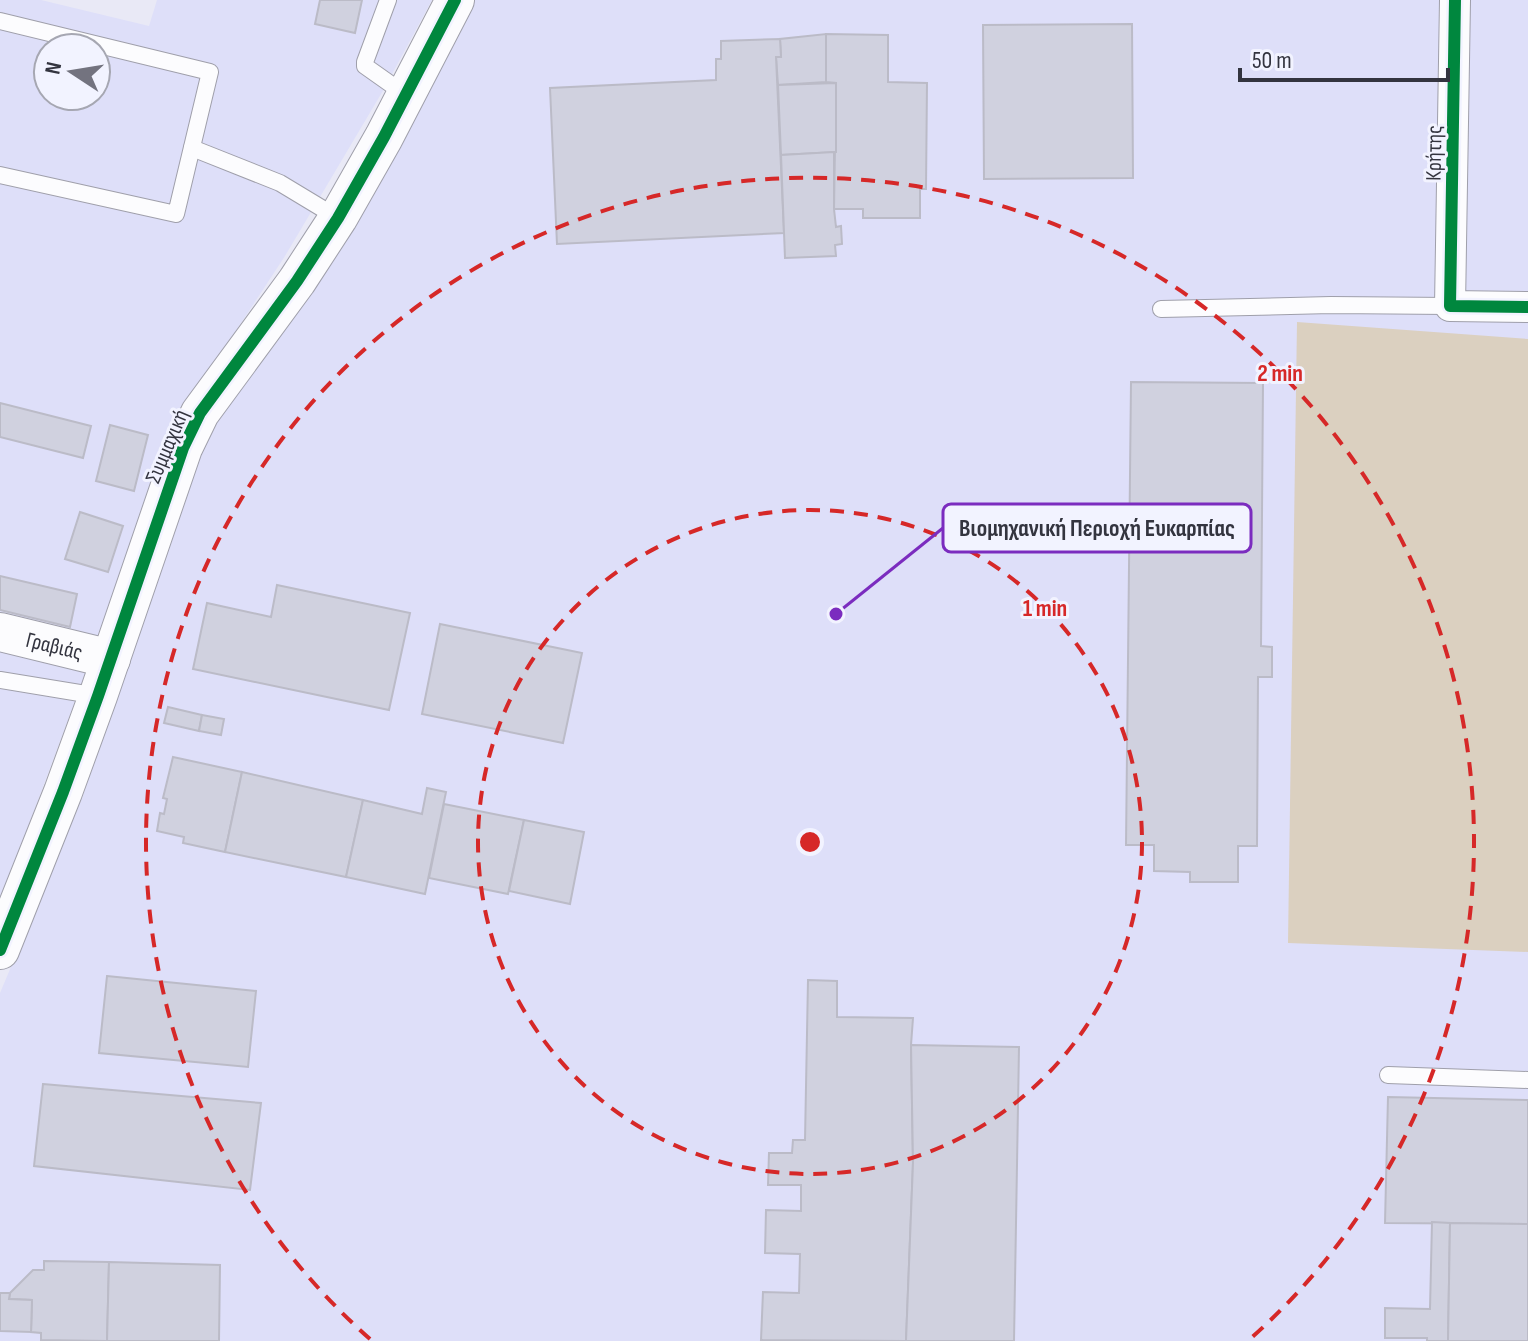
<svg xmlns="http://www.w3.org/2000/svg" width="1528" height="1341" viewBox="0 0 1528 1341" font-family="'Sofia Sans Condensed',sans-serif">
<style>
.built{fill:#dedff9;fill-rule:evenodd}
.green{fill:#dbd0c0}
.building{fill:#d0d1df;stroke:#bbbbc7;stroke-width:2}
.lines{fill:none;stroke-linecap:round;stroke-linejoin:round}
.service-casing{stroke:#9f9faa;stroke-width:18}
.minor-casing{stroke:#9f9faa;stroke-width:32}
.tertiary-casing{stroke:#9f9faa;stroke-width:40}
.service{stroke:#fcfcfe;stroke-width:16}
.minor{stroke:#fcfcfe;stroke-width:30}
.tertiary{stroke:#fcfcfe;stroke-width:38}
.cycleway-casing{stroke:#f2f3ff;stroke-width:17}
.cycleway{stroke:#00873e;stroke-width:12}
.ring{fill:none;stroke:#d62828;stroke-width:4;stroke-dasharray:14 10}
.labels{text-anchor:middle;stroke-width:6;stroke-linejoin:round;paint-order:stroke}
.street-label{font-size:22px;fill:#33343f;stroke:#f2f3ff}
.centre{fill:#d62828;stroke:#f2f3ff;stroke-width:4}
.ring-label{font-size:24px;text-anchor:middle;font-weight:bold;fill:#d62828;stroke:#f2f3ff;stroke-width:6;stroke-linejoin:round;paint-order:stroke}
.leader{fill:none;stroke:#7b2cbf;stroke-width:3}
.callout-dot{fill:#7b2cbf;stroke:#f2f3ff;stroke-width:3}
.callout{fill:#f2f3ff;stroke:#7b2cbf;stroke-width:3}
.callout-label{font-size:24px;text-anchor:middle;font-weight:bold;fill:#33343f}
</style>
<rect width="100%" height="100%" fill="#e9e9f6"/>
<g class="built">
<path d="M0,0h41l108,26 8,-26h275l-48,89 -99,167 -101,154 -184,492zM48,48h48v48h-48z"/>
<polygon points="469,0 1528,0 1528,1341 0,1341 0,993 83,796 205,432"/>
</g>
<polygon class="green" points="1297,322 1528,339 1528,952 1288,943"/>
<g class="building">
<polygon points="320,0 362,0 355,33 315,24"/>
<polygon points="1132,24 1133,178 984,179 983,25"/>
<polygon points="826,34 888,35 888,82 927,83 926,189 920,189 920,218 863,218 863,209 834,209 836,83 826,82"/>
<polygon points="826,34 826,82 778,85 776,57 781,57 780,39"/>
<polygon points="780,39 781,57 776,57 784,233 557,244 550,88 716,80 716,59 721,59 721,41"/>
<polygon points="836,83 836,152 781,155 778,85"/>
<polygon points="834,152 834,209 836,227 841,226 842,244 835,245 836,256 785,258 781,155"/>
<polygon points="1131,382 1263,383 1261,646 1272,647 1272,677 1258,677 1257,846 1238,846 1238,882 1190,882 1190,872 1154,871 1154,845 1126,845"/>
<polygon points="0,403 91,426 83,458 0,437"/>
<polygon points="110,425 148,435 134,491 96,481"/>
<polygon points="80,512 123,526 108,572 65,559"/>
<polygon points="0,576 77,594 70,627 0,610"/>
<polygon points="277,585 410,613 389,710 193,669 207,603 271,617"/>
<polygon points="440,624 582,653 563,743 422,714"/>
<polygon points="168,707 202,715 199,731 164,723"/>
<polygon points="202,715 224,719 221,735 199,731"/>
<polygon points="173,757 242,772 225,852 183,843 184,837 157,831 160,813 164,814 167,799 163,798"/>
<polygon points="242,772 363,800 346,877 225,852"/>
<polygon points="427,788 446,792 425,894 346,877 363,800 422,814"/>
<polygon points="444,804 524,820 508,894 429,878"/>
<polygon points="524,820 584,832 570,904 509,891"/>
<polygon points="107,976 256,991 248,1067 99,1053"/>
<polygon points="808,980 837,981 837,1017 913,1018 911,1045 913,1163 906,1341 761,1340 763,1292 799,1293 800,1254 765,1253 766,1210 801,1211 801,1185 768,1185 769,1153 792,1153 793,1140 805,1140"/>
<polygon points="911,1045 1019,1047 1014,1341 906,1341 913,1163"/>
<polygon points="43,1084 261,1103 250,1190 34,1166"/>
<polygon points="1388,1097 1528,1100 1528,1224 1385,1223"/>
<polygon points="1432,1222 1450,1223 1448,1341 1427,1341 1427,1338 1385,1338 1385,1308 1430,1309"/>
<polygon points="1450,1223 1528,1224 1528,1341 1448,1341"/>
<polygon points="44,1261 109,1262 107,1341 41,1340 41,1333 31,1332 32,1300 9,1299 10,1293 33,1270 44,1270"/>
<polygon points="109,1262 220,1265 219,1341 107,1341"/>
<polygon points="0,1293 10,1293 9,1299 32,1300 31,1332 0,1331"/>
</g>
<g class="lines">
<defs>
<g id="service">
<polyline points="388,0 365,62 365,66 406,95"/>
<polyline points="0,21 210,72 176,214 0,175"/>
<polyline points="192,148 280,183 338,218"/>
<polyline points="1161,309 1331,305 1450,306"/>
<polyline points="0,680 98,696"/>
<polyline points="1388,1075 1528,1080"/>
</g>
<polyline id="minor" points="1455,0 1450,306 1528,307"/>
<g id="tertiary">
<path id="s1" d="M0,632l111,27"/>
<polyline points="0,950 63,792 98,696 183,448 200,413 297,281 338,218 384,137 455,0"/>
</g>
</defs>
<use href="#service" class="service-casing"/>
<use href="#minor" class="minor-casing"/>
<use href="#tertiary" class="tertiary-casing"/>
<use href="#service" class="service"/>
<use href="#minor" class="minor"/>
<use href="#tertiary" class="tertiary"/>
<defs>
<g id="cycleway">
<polyline points="1455,0 1450,306 1528,307"/>
<polyline points="0,950 63,792 98,696 183,448 200,413 297,281 338,218 384,137 455,0"/>
</g>
</defs>
<use href="#cycleway" class="cycleway-casing"/>
<use href="#cycleway" class="cycleway"/>
</g>
<g class="ring">
<circle cx="810" cy="842" r="332"/>
<path d="M370 1339A664 664 0 1 1 1250 1339"/>
</g>
<g class="labels">
<g class="street-label">
<text transform="translate(1433 153) rotate(-89)" y="8">Κρήτης</text>
<text transform="translate(166 446) rotate(-67)" y="8">Συμμαχική</text>
<text dy="8" stroke="none"><textPath href="#s1" startOffset="56">Γραβιάς</textPath></text>
</g>
</g>
<circle cx="810" cy="842" r="12" class="centre"/>
<g class="ring-label">
<text x="1280" y="381">2 min</text>
<text x="1045" y="616">1 min</text>
</g>
<path class="leader" d="M836 614L943 528"/>
<circle class="callout-dot" cx="836" cy="614" r="8"/>
<rect class="callout" x="943" y="504" width="308" height="48" rx="8"/>
<g class="callout-label">
<text x="1097" y="536">Βιομηχανική Περιοχή Ευκαρπίας</text>
</g>
<g transform="translate(72 72) rotate(282)"><circle r="38" fill="#f2f3ff" stroke="#a6a7b2" stroke-width="2"/>
<path d="M0-6L14 30L0 20L-14 30Z" fill="#73737f"/>
<text y="-12" font-size="22" font-weight="bold" text-anchor="middle" fill="#33343f">N</text>
</g>
<path d="M1240 68v12h208v-12" fill="none" stroke="#33343f" stroke-width="4"/>
<text x="1252" y="68" font-size="24" fill="#33343f" stroke="#f2f3ff" stroke-width="6" paint-order="stroke">50 m</text>
</svg>
